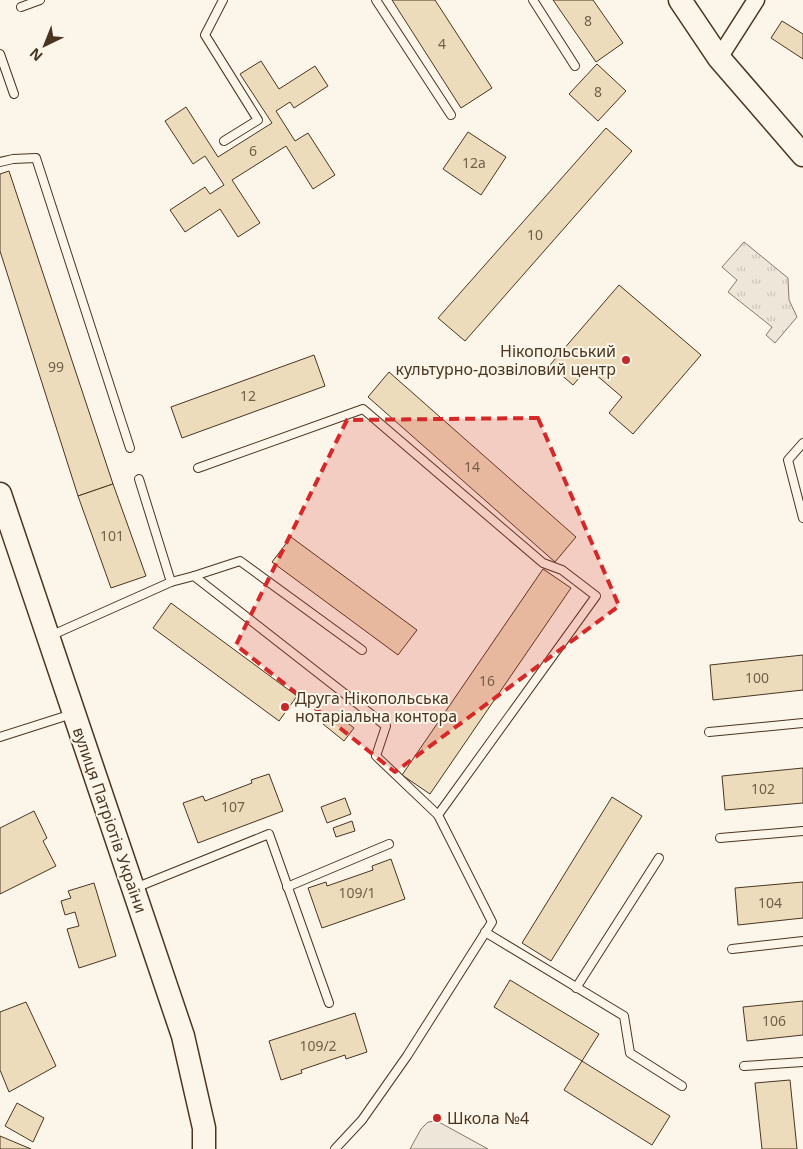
<svg xmlns="http://www.w3.org/2000/svg" width="803" height="1149" viewBox="0 0 803 1149" font-family="'Noto Sans',sans-serif">
<style>
.grass{fill:url(#grass-tufts);stroke:#887966}
.pitch{fill:#ede6d9;stroke:#887966}
.building{fill:#ecdcbc;stroke:#4a3520}
.lines{fill:none;stroke-linecap:round;stroke-linejoin:round}
.lane-casing{stroke:#4a3520;stroke-width:10}
.street-casing{stroke:#4a3520;stroke-width:19}
.secondary-casing{stroke:#4a3520;stroke-width:25}
.lane{stroke:#fbf6e9;stroke-width:8}
.street{stroke:#fbf6e9;stroke-width:16}
.secondary{stroke:#fbf6e9;stroke-width:22}
.marked{fill:#d62828;fill-opacity:0.2;stroke:#d62828;stroke-width:4;stroke-dasharray:10 6;stroke-linejoin:round}
.poi-dot{fill:#c62828;stroke:#fbf6e9;stroke-width:2}
.labels{text-anchor:middle;stroke-width:4;stroke-linejoin:round;paint-order:stroke}
.number-label{font-size:14px;fill:#725f47}
.poi-label{font-size:16px;fill:#4a3520;stroke:#fbf6e9;text-anchor:start}
.street-label{font-size:16px;fill:#4a3520;stroke:#fbf6e9}
</style>
<defs>
<pattern id="grass-tufts" width="24" height="20" patternUnits="userSpaceOnUse" patternTransform="scale(1.25)"><rect width="24" height="20" fill="#ede6d9"/><path d="M3 7l-1-3M5 7V3M7 7l1-3M15 17l-1-3M17 17v-4M19 17l1-3" fill="none" stroke="#cdc6ba"/></pattern>
</defs>
<rect width="100%" height="100%" fill="#fbf6e9"/>
<polygon class="grass" points="744,242 788,278 789,300 797,317 775,343 766,335 772,327 728,292 737,280 722,267"/>
<polygon class="pitch" points="437,1121 488,1149 410,1149 421,1129 428,1122"/>
<g class="building">
<polygon points="392,0 435,0 492,88 461,108"/>
<polygon points="553,0 593,0 623,43 596,62"/>
<polygon points="782,21 803,34 803,59 771,38"/>
<polygon points="261,61 279,89 315,66 328,86 294,108 290,102 276,111 295,141 308,133 335,175 313,189 286,146 232,180 260,223 238,237 220,209 185,232 170,210 205,187 210,194 224,185 205,156 193,164 165,121 186,107 218,157 272,123 240,74"/>
<polygon points="597,64 626,91 598,121 569,94"/>
<polygon points="606,128 632,151 465,341 438,318"/>
<polygon points="468,132 506,157 481,195 443,169"/>
<polygon points="9,171 113,484 78,496 0,251 0,174"/>
<polygon points="619,285 701,355 633,434 609,413 622,397 588,368 573,385 550,365"/>
<polygon points="314,355 325,386 182,438 171,407"/>
<polygon points="389,372 576,537 555,562 368,397"/>
<polygon points="113,484 146,576 111,588 78,496"/>
<polygon points="291,537 417,630 398,655 272,562"/>
<polygon points="543,569 571,588 430,794 402,775"/>
<polygon points="171,603 297,696 279,721 153,628"/>
<polygon points="803,655 803,690 713,700 710,665"/>
<polygon points="332,711 354,728 344,741 323,724"/>
<polygon points="803,768 803,803 725,810 722,776"/>
<polygon points="269,774 283,811 198,843 183,803 203,796 205,801 252,783 251,780"/>
<polygon points="612,797 642,816 551,961 522,943"/>
<polygon points="345,798 351,814 327,823 321,807"/>
<polygon points="34,811 47,838 43,841 56,866 0,894 0,828"/>
<polygon points="352,821 355,831 336,837 333,828"/>
<polygon points="391,859 405,899 322,928 308,888 326,882 327,886 373,870 372,866"/>
<polygon points="803,882 803,918 738,925 735,888"/>
<polygon points="94,883 116,956 79,968 67,929 79,926 75,912 65,915 61,901 71,898 68,891"/>
<polygon points="510,980 599,1034 582,1061 494,1007"/>
<polygon points="803,1001 803,1035 747,1041 743,1007"/>
<polygon points="26,1002 56,1066 9,1092 0,1070 0,1012"/>
<polygon points="355,1013 367,1052 346,1059 345,1055 301,1070 302,1073 281,1080 269,1041"/>
<polygon points="582,1061 670,1116 652,1145 564,1090"/>
<polygon points="790,1080 797,1149 762,1149 755,1083"/>
<polygon points="17,1103 44,1118 33,1142 5,1126"/>
<polygon points="0,1136 31,1149 0,1149"/>
</g>
<g class="lines">
<defs>
<g id="lane">
<polyline points="223,0 205,35 258,120 224,141"/>
<polyline points="376,0 451,115"/>
<polyline points="533,0 575,66"/>
<polyline points="21,7 40,0"/>
<polyline points="0,54 14,94"/>
<polyline points="0,162 13,159 36,158 130,448"/>
<polyline points="803,443 788,460 803,518"/>
<polyline points="198,468 363,409 543,563 562,570 596,596 438,815 492,922 407,1056 362,1120 335,1149"/>
<polyline points="194,576 240,561 362,650"/>
<polyline points="171,582 194,576 386,726 376,756 438,815"/>
<polyline points="50,636 171,582 139,479"/>
<polyline points="709,732 803,723"/>
<polyline points="0,737 72,714"/>
<polyline points="720,838 803,831"/>
<polyline points="287,887 389,844"/>
<polyline points="135,888 269,834 329,1003"/>
<polyline points="485,932 624,1016 630,1053 682,1086"/>
<polyline points="732,949 803,941"/>
<polyline points="576,988 659,858"/>
<polyline points="744,1066 803,1062"/>
</g>
<polyline id="street" points="719,58 756,0"/>
<g id="secondary">
<polyline points="680,0 719,58 803,155"/>
<polyline points="0,494 183,1036 204,1128 204,1149"/>
</g>
</defs>
<use href="#lane" class="lane-casing"/>
<use href="#street" class="street-casing"/>
<use href="#secondary" class="secondary-casing"/>
<use href="#lane" class="lane"/>
<use href="#street" class="street"/>
<use href="#secondary" class="secondary"/>
</g>
<path class="marked" d="M538,418l81,188 -224,166 -159,-127 111,-225z"/>
<g class="poi-dot">
<circle cx="626" cy="360" r="5"/>
<circle cx="285" cy="707" r="5"/>
<circle cx="437" cy="1118" r="5"/>
</g>
<g class="labels">
<g class="number-label">
<text x="588" y="26">8</text>
<text x="442" y="49">4</text>
<text x="598" y="97">8</text>
<text x="253" y="156">6</text>
<text x="474" y="168">12а</text>
<text x="535" y="240">10</text>
<text x="56" y="372">99</text>
<text x="248" y="401">12</text>
<text x="472" y="472">14</text>
<text x="112" y="541">101</text>
<text x="757" y="683">100</text>
<text x="487" y="686">16</text>
<text x="763" y="794">102</text>
<text x="233" y="812">107</text>
<text x="357" y="898">109/1</text>
<text x="770" y="908">104</text>
<text x="774" y="1026">106</text>
<text x="318" y="1051">109/2</text>
</g>
<g class="poi-label">
<text x="616" y="357" text-anchor="end">Нікопольський<tspan x="616" dy="18">культурно-дозвіловий центр</tspan></text>
<text x="295" y="704">Друга Нікопольська<tspan x="295" dy="18">нотаріальна контора</tspan></text>
<text x="447" y="1124">Школа №4</text>
</g>
<g class="street-label">
<text transform="translate(110 820) rotate(71)" y="6">вулиця Патріотів України</text>
</g>
</g>
<g transform="translate(45 45) rotate(223)" stroke="#fbf6e9" stroke-width="4" paint-order="stroke">
<path d="M0-4L9 19L0 12L-9 19Z" fill="#4a3520"/>
<text y="-8" font-size="14" font-weight="bold" text-anchor="middle" fill="#4a3520">N</text>
</g>
</svg>
